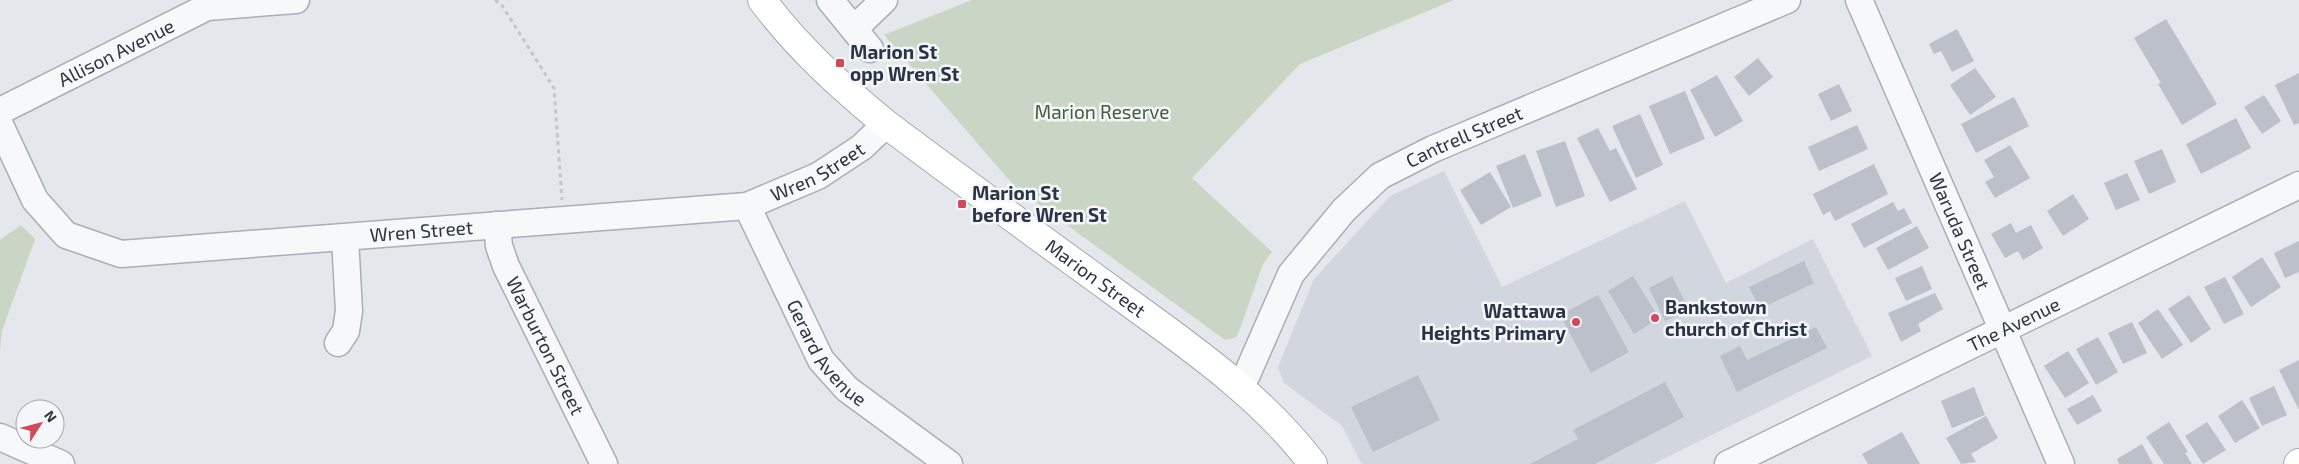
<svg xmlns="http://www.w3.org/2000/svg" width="2299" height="464" viewBox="0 0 2299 464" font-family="'Exo 2',sans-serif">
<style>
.built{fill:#d2d6de}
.green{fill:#c9d6c5}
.building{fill:#bbc0ca}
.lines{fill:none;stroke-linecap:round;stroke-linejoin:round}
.minor-casing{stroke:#a9aeb7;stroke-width:29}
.major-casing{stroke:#a3abb8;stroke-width:30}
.path{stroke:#c2c5cb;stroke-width:3;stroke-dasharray:4 4;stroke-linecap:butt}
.minor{stroke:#f7f8fa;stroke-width:26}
.major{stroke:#fff;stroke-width:28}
.poi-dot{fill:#d1495b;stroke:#f4f6f9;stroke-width:2}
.labels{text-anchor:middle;stroke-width:5;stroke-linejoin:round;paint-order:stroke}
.street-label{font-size:19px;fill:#2b3445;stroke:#f4f6f9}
.poi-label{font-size:19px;font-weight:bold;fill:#2b3445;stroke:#f4f6f9;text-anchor:start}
.park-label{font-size:19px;fill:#3f6138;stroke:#f4f6f9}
</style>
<rect width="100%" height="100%" fill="#e4e7ec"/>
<polygon class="built" points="1444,171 1502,287 1685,201 1726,283 1813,239 1872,356 1653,464 1362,464 1342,426 1284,383 1278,367 1314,279 1390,196"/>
<g class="green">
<polygon points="972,0 1454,0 1300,64 1192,178 1272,252 1263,264 1237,337 1225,340 1016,188 884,35"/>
<polygon points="21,225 35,239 2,331 0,349 0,240"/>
</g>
<g class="building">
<polygon points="2166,19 2217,104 2182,125 2158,84 2161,83 2134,38"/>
<polygon points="1957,29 1974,61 1952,72 1941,51 1934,54 1929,44"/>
<polygon points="1758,58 1773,77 1749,96 1734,77"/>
<polygon points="1975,68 1996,97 1970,115 1950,85"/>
<polygon points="2299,73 2299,123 2294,125 2275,85"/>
<polygon points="1717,75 1743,121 1715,137 1690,90"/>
<polygon points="1839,84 1852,111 1831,121 1818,94"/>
<polygon points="1685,91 1705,139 1670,154 1649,106"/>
<polygon points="2264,95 2281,121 2262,134 2244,107"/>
<polygon points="2014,97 2029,126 1976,153 1961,124"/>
<polygon points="1640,114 1663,165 1636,178 1612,126"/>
<polygon points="2236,118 2251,148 2201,174 2186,144"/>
<polygon points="1857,125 1868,149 1819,171 1808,147"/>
<polygon points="1598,128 1610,151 1616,148 1637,189 1610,202 1577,138"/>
<polygon points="1565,141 1585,196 1556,207 1536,151"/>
<polygon points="2010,145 2030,178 1995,198 1985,182 1994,177 1984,160"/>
<polygon points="2162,149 2176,182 2149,194 2134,161"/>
<polygon points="1525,154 1542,196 1513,208 1496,166"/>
<polygon points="1874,164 1888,194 1835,221 1830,211 1823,215 1813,194"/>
<polygon points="1490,172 1511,207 1481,225 1460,190"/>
<polygon points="2127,173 2140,200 2116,210 2104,183"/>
<polygon points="2073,194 2089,219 2063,236 2047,211"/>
<polygon points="1893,202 1898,211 1904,208 1912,223 1864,248 1851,224"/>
<polygon points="2011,223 2016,233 2031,225 2043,248 2023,260 2018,251 2005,258 1991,234"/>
<polygon points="1917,226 1929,248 1888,270 1876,248"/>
<polygon points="2299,241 2299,272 2285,278 2274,253"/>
<polygon points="2262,257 2281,287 2251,307 2232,277"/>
<polygon points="1804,261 1814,283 1760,309 1749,287"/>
<polygon points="1922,266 1932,289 1906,301 1895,278"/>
<polygon points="1633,276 1659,318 1634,334 1608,291"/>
<polygon points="1672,276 1689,310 1665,321 1649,288"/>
<polygon points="2225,277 2244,314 2224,324 2204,287"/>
<polygon points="1935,293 1943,309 1918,324 1921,331 1901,342 1888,313"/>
<polygon points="1598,295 1629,352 1591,373 1560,315"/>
<polygon points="2189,295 2211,329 2191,343 2168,309"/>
<polygon points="2158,309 2183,345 2162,359 2138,323"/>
<polygon points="2132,322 2147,353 2123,364 2108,333"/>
<polygon points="1816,327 1827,348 1737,392 1720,356 1740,346 1747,360"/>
<polygon points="2098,337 2118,372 2096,385 2076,349"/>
<polygon points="2068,351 2089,383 2065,398 2044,366"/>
<polygon points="2299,360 2299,410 2279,370"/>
<polygon points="1418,375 1440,420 1373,452 1351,407"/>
<polygon points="1665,382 1684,417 1595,464 1530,464 1578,439 1573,430"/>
<polygon points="2274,386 2287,415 2262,426 2249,398"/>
<polygon points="1974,387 1985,415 1952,428 1941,401"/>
<polygon points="2093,395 2102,411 2077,425 2067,409"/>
<polygon points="2242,400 2260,428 2235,443 2218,416"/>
<polygon points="1986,416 1998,438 1971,454 1976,462 1961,464 1946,438"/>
<polygon points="2169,422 2188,452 2185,453 2192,464 2164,464 2146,437"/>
<polygon points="2207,422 2226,450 2203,464 2185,436"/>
<polygon points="1902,432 1920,464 1868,464 1862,454"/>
<polygon points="2142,444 2153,464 2119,464 2117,459"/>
</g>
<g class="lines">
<defs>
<g id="minor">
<polyline points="830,0 870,49"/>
<path id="s1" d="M1859,0l202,464"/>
<polyline points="854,29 884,0"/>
<path id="s2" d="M0,111l207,-104 89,-7"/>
<path id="s3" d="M0,125l35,75 31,35 55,19 626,-48 71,-30 44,-29 24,-23"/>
<path id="s4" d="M747,206l74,154 26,29 102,75"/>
<path id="s5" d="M497,225l2,21 7,20 98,198"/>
<polyline points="338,343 346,331 349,311 345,238"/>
<path id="s6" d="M1241,388l50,-114 53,-64 36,-34 53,-27 354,-149"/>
<polyline points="0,437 61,464"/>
<path id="s7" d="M1728,464l571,-279"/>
</g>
<g id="major">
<path id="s8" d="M762,0c36,48 78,86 124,124 76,57 153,113 230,169 70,51 144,101 197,171"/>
<polyline points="2298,464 2299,463"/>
</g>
</defs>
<use href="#minor" class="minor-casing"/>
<use href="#major" class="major-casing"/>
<polyline class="path" points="495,0 501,4 554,88 562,200"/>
<use href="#minor" class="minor"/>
<use href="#major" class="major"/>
</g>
<g class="poi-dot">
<rect x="835" y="58" width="10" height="10" rx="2.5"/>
<rect x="957" y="199" width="10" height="10" rx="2.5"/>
<circle cx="1655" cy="318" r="5"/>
<circle cx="1576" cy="322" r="5"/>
</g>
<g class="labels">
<g class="street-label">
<text dy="7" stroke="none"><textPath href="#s2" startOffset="130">Allison Avenue</textPath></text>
<text dy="7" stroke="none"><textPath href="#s6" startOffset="350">Cantrell Street</textPath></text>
<text dy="7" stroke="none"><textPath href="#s3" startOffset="894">Wren Street</textPath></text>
<text dy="7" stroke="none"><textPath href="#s3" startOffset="489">Wren Street</textPath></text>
<text dy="7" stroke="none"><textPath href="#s1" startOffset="252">Waruda Street</textPath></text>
<text dy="7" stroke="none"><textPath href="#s8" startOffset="436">Marion Street</textPath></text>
<text dy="7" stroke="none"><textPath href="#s7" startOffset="318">The Avenue</textPath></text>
<text dy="7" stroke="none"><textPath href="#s5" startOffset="131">Warburton Street</textPath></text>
<text dy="7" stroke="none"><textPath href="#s4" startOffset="168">Gerard Avenue</textPath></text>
</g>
<g class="poi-label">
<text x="850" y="59">Marion St<tspan x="850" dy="22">opp Wren St</tspan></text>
<text x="972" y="200">Marion St<tspan x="972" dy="22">before Wren St</tspan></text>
<text x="1665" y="314">Bankstown<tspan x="1665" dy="22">church of Christ</tspan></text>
<text x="1566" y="318" text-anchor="end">Wattawa<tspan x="1566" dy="22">Heights Primary</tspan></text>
</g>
<g class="park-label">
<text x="1102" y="119">Marion Reserve</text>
</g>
</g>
<g transform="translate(40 424) rotate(54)"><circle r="24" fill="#f4f6f9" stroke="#a4a8b1"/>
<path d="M0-4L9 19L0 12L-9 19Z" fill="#d1495b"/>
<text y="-8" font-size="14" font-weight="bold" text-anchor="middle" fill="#2b3445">N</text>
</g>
</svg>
